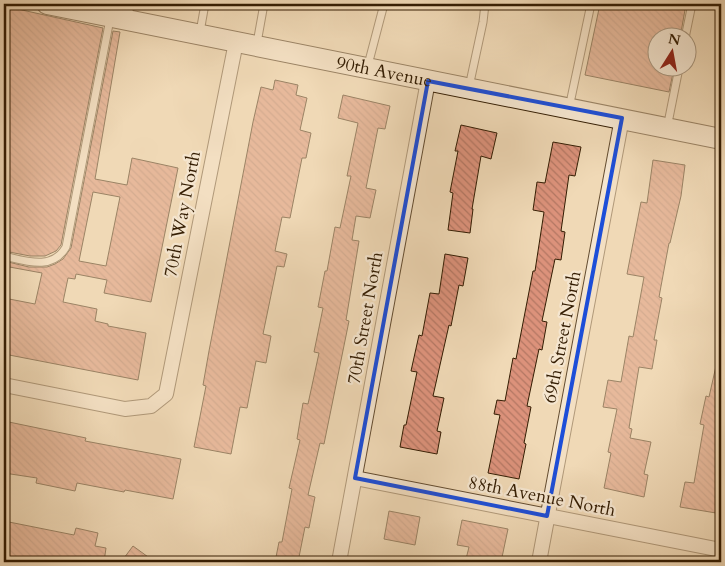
<svg xmlns="http://www.w3.org/2000/svg" width="725" height="566" viewBox="0 0 725 566" font-family="Cardo,serif">
<style>
.building{fill:url(#building-back-hatch);stroke:#341d03;fill-rule:evenodd}
.lines{fill:none;stroke-linecap:round;stroke-linejoin:round}
.lane-casing{stroke:#634c30;stroke-width:9}
.street-casing{stroke:#634c30;stroke-width:16}
.secondary-casing{stroke:#341d03;stroke-width:22}
.lane{stroke:#f5e6d0;stroke-width:7}
.street{stroke:#f5e6d0;stroke-width:14}
.secondary{stroke:#f5e6d0;stroke-width:20}
.marked{fill:none;stroke:#1d4ed8;stroke-width:4;stroke-linejoin:round}
.labels{text-anchor:middle;stroke-width:4.5;stroke-linejoin:round;paint-order:stroke}
.street-label{font-size:18px;fill:#341d03;stroke:#f5e6d0}
</style>
<defs>
<pattern id="building-back-hatch" width="6" height="6" patternUnits="userSpaceOnUse" patternTransform="scale(1.25)"><rect width="6" height="6" fill="#dc927b"/><path d="M-1 5l2 2M0 0l6 6M5-1l2 2" fill="none" stroke="#b37763"/></pattern>
</defs>
<rect width="100%" height="100%" fill="#f0d9b6"/>
<filter id="stains"><feTurbulence type="fractalNoise" baseFrequency=".004" numOctaves="4"/><feColorMatrix values="0 0 0 0 .2 0 0 0 0 .09 0 0 0 0 .02 0 0 0 .5 -.17"/></filter>
<radialGradient id="worn" r=".72"><stop offset=".6" stop-color="#630" stop-opacity="0"/><stop offset="1" stop-color="#630" stop-opacity=".3"/></radialGradient>
<g class="building">
<polygon points="600,4 686,4 680,38 658,38 658,68 674,68 669,92 585,75"/>
<polygon points="4,6 103,28 61,245 56,251 45,256 30,256 4,251"/>
<path d="M113,31l7,1 -25,147 32,6 5,-27 46,10 -27,134 -47,-9 3,-13 -31,-6 -1,5 -7,-1 -5,24 34,7 -2,12 13,3v2l38,7 -8,47 -134,-26v-56l31,6 7,-31 -38,-7v-5l25,6h18l8,-3 8,-5 8,-11zM93,192l27,5 -14,69 -27,-5z"/>
<polygon points="275,80 298,85 296,95 307,98 300,130 311,133 306,158 302,158 290,218 282,217 275,251 287,254 284,267 277,266 263,334 271,336 266,363 256,361 247,408 240,407 231,454 194,447 206,386 203,385 209,351 253,122 261,87 273,90"/>
<polygon points="343,95 390,106 385,129 378,128 366,188 376,190 370,218 356,216 352,240 359,241 346,320 349,321 324,444 320,443 308,495 315,497 309,528 305,527 298,562 275,562 279,542 282,542 292,489 289,488 300,440 297,439 303,403 308,404 319,353 314,352 323,308 318,307 325,271 327,271 335,227 340,228 351,176 347,176 358,123 338,118"/>
<polygon points="461,125 497,133 491,159 481,156 472,209 473,209 470,233 448,230 453,193 450,192 458,151 455,151"/>
<polygon points="553,142 581,147 575,176 569,175 561,231 565,232 561,260 555,259 542,321 547,322 542,350 539,349 527,406 531,407 524,443 526,444 519,479 488,473 500,415 494,414 497,400 505,401 513,358 516,359 533,271 535,271 544,212 533,210 537,182 545,183"/>
<polygon points="653,160 685,165 681,196 670,243 669,243 659,297 662,298 654,340 657,340 652,369 639,367 629,428 632,429 630,438 651,442 644,474 648,475 644,497 604,488 611,453 608,452 617,409 603,407 608,380 621,382 629,336 633,337 644,277 627,274 641,202 647,203"/>
<polygon points="445,254 468,258 463,286 459,285 451,326 449,325 433,396 444,398 437,431 441,432 437,454 400,447 404,425 406,425 417,372 411,371 419,335 422,336 430,293 439,294"/>
<polygon points="716,366 721,367 721,470 718,488 721,488 716,513 680,507 685,482 694,483 704,425 700,424 706,396 709,397"/>
<polygon points="4,421 86,438 85,441 181,459 173,499 125,490 124,492 77,483 75,491 36,483 37,478 4,473"/>
<polygon points="389,511 420,517 415,545 384,539"/>
<polygon points="462,520 508,529 501,562 480,562 466,559 469,547 457,545"/>
<polygon points="4,521 74,535 76,528 98,533 95,546 106,548 104,562 4,562"/>
<polygon points="133,546 155,562 121,562"/>
</g>
<g class="lines">
<defs>
<g id="lane">
<polyline points="128,18 130,4"/>
<polyline points="200,32 205,4"/>
<polyline points="685,38 692,4"/>
<polyline points="257,43 264,4"/>
<polyline points="368,65 384,4"/>
<polyline points="469,87 483,22 485,4"/>
<polyline points="569,108 591,4"/>
<polyline points="667,128 679,68"/>
<path d="M4,256c22,5 48,15 62,-9l44,-228"/>
</g>
<g id="street">
<polyline points="4,385 125,409 151,406 166,394 236,42"/>
<polyline points="355,478 721,550"/>
<polyline points="339,562 428,81"/>
<polyline points="539,562 622,118"/>
</g>
<g id="secondary">
<path id="s1" d="M47,4l674,135"/>
</g>
</defs>
<use href="#lane" class="lane-casing"/>
<use href="#street" class="street-casing"/>
<use href="#secondary" class="secondary-casing"/>
<use href="#lane" class="lane"/>
<use href="#street" class="street"/>
<use href="#secondary" class="secondary"/>
</g>
<path d="M0 0H725V566H0ZM428,81l194,37 -75,398 -192,-38z" fill="#f0d9b6" fill-opacity=".55" fill-rule="evenodd"/>
<path class="marked" d="M428,81l194,37 -75,398 -192,-38z"/>
<g class="labels">
<g class="street-label">
<text dy="6" stroke="none"><textPath href="#s1" startOffset="344">90th Avenue</textPath></text>
<text transform="translate(182 214) rotate(-79)" y="6">70th Way North</text>
<text transform="translate(365 318) rotate(-80)" y="6">70th Street North</text>
<text transform="translate(562 337) rotate(-79)" y="6">69th Street North</text>
<text transform="translate(542 496) rotate(11)" y="6">88th Avenue North</text>
</g>
</g>
<rect width="725" height="566" fill="none" stroke="#f0d9b6" stroke-width="20"/>
<rect x="5" y="5" width="715" height="556" fill="none" stroke="#341d03" stroke-width="2.5"/>
<rect x="10" y="10" width="705" height="546" fill="none" stroke="#341d03"/>
<g transform="translate(672 52) rotate(11)"><circle r="24" fill="#f5e6d0" stroke="#a8967e"/>
<path d="M0-4L9 19L0 12L-9 19Z" fill="#8f2418"/>
<text y="-8" font-size="14" font-weight="bold" text-anchor="middle" fill="#341d03">N</text>
</g>
<rect width="100%" height="100%" filter="url(#stains)"/>
<rect width="100%" height="100%" fill="url(#worn)"/>
</svg>
